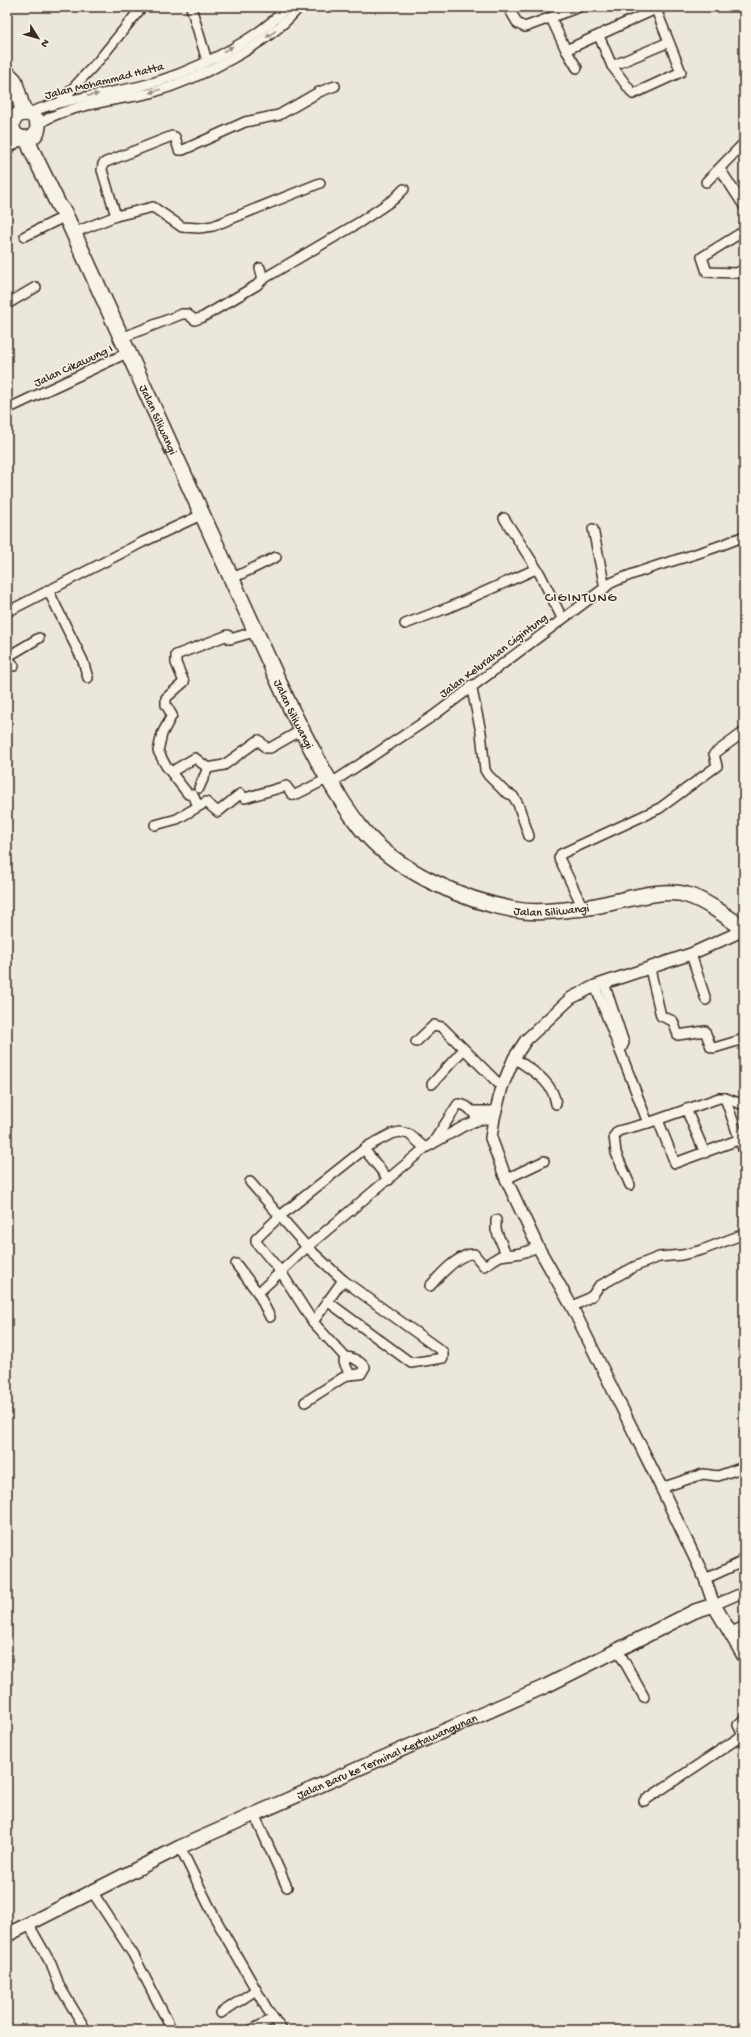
<svg xmlns="http://www.w3.org/2000/svg" width="751" height="2037" viewBox="0 0 751 2037" font-family="'Gochi Hand',sans-serif">
<style>
.lines{fill:none;stroke-linecap:round;stroke-linejoin:round}
.minor-casing{stroke:#3b2a1e;stroke-width:12}
.tertiary-casing{stroke:#3b2a1e;stroke-width:14}
.secondary-casing{stroke:#3b2a1e;stroke-width:16}
.primary-casing{stroke:#3b2a1e;stroke-width:18}
.minor{stroke:#f7f3e8;stroke-width:9}
.tertiary{stroke:#f7f3e8;stroke-width:11}
.secondary{stroke:#f7f3e8;stroke-width:13}
.primary{stroke:#f7f3e8;stroke-width:15}
.oneway{fill:#998e83}
.labels{text-anchor:middle;stroke-width:3;stroke-linejoin:round;paint-order:stroke}
.street-label{font-size:12px;fill:#3b2a1e;stroke:#f7f3e8}
.quarter-label{font-size:14px;letter-spacing:1px;fill:#3b2a1e;stroke:#f7f3e8}
</style>
<rect width="100%" height="100%" fill="#ece7dc"/>
<filter id="ink" filterUnits="userSpaceOnUse"><feTurbulence type="fractalNoise" baseFrequency=".025" numOctaves="2"/><feDisplacementMap in="SourceGraphic" scale="8" xChannelSelector="R" yChannelSelector="G"/><feConvolveMatrix kernelMatrix="1 2 1 2 8 2 1 2 1" color-interpolation-filters="sRGB"/></filter>
<g filter="url(#ink)">
<g class="lines">
<defs>
<g id="minor">
<polyline points="191,7 207,61"/>
<polyline points="508,7 518,24 525,27 579,7"/>
<polyline points="551,18 566,50 656,9 664,7"/>
<polyline points="599,36 612,66 633,94 681,72 655,7"/>
<polyline points="566,50 577,68"/>
<polyline points="612,66 669,42"/>
<polyline points="61,101 99,60 142,7"/>
<path d="M28,113c39,-15 73,-18 113,-27 45,-11 115,-44 146,-79"/>
<path d="M37,128c12,-21 90,-29 114,-35 47,-14 118,-48 148,-86"/>
<polyline points="720,169 744,206"/>
<polyline points="706,182 744,143"/>
<polyline points="116,216 102,170 103,164 106,162 172,136 175,137 179,150 183,150 245,122 279,115 319,92 335,86"/>
<polyline points="744,231 702,257 707,272 737,273 744,269"/>
<polyline points="73,233 116,216 153,207 182,227 199,228 213,226 320,183"/>
<polyline points="25,236 66,216"/>
<polyline points="263,279 360,222 394,199 404,189"/>
<polyline points="7,304 36,287"/>
<polyline points="121,338 182,314 187,314 195,320 203,317 257,285 263,279 260,268"/>
<polyline points="7,409 127,353"/>
<polyline points="504,518 540,574 562,618"/>
<polyline points="593,529 605,588"/>
<polyline points="231,579 276,557"/>
<polyline points="48,590 83,661 88,678"/>
<polyline points="7,612 143,542 201,515"/>
<polyline points="405,624 450,607 536,569"/>
<polyline points="7,657 39,638"/>
<polyline points="7,657 14,666"/>
<polyline points="471,685 481,732 485,770 488,775 504,791 513,796 518,804 529,836"/>
<polyline points="176,769 195,758 208,768"/>
<path d="M330,784l103,-68 178,-133c43,-20 90,-27 133,-47"/>
<polyline points="199,788 208,768 224,765 259,740 266,748 270,748 302,730"/>
<polyline points="198,806 193,795 188,794 166,766 158,751 162,734 172,715 166,705 166,698 184,682 176,663 176,655 228,635 230,639 254,632"/>
<polyline points="155,825 177,819 206,802 218,812 240,794 245,798 286,786 292,794 295,795 327,779"/>
<polyline points="583,908 562,864 559,858 561,854 660,808 717,766 714,754 744,732"/>
<polyline points="691,954 706,1000"/>
<polyline points="650,969 661,1016 673,1021 678,1035 705,1031 711,1047 714,1048 744,1039"/>
<polyline points="604,983 624,1043 620,1051"/>
<polyline points="595,986 648,1123 719,1098 725,1098 744,1105"/>
<polyline points="416,1042 434,1025 442,1027 502,1087"/>
<path d="M514,1058c17,12 39,23 42,46"/>
<polyline points="432,1084 463,1050"/>
<polyline points="725,1098 744,1152"/>
<polyline points="686,1109 705,1153"/>
<polyline points="472,1111 496,1111"/>
<polyline points="658,1120 675,1163 738,1140"/>
<path d="M432,1144l26,-40c10,0 16,9 20,16"/>
<polyline points="364,1149 389,1180"/>
<polyline points="506,1179 544,1161"/>
<polyline points="250,1182 307,1247 343,1280 443,1352 443,1358 411,1363 327,1301"/>
<polyline points="630,1185 616,1153 614,1136 618,1131 648,1123"/>
<polyline points="496,1220 496,1230 506,1254"/>
<polyline points="236,1264 258,1293 270,1317"/>
<path d="M430,1286c9,-10 30,-34 44,-32l10,12 16,-10 22,-3 16,-6"/>
<polyline points="258,1293 307,1247 425,1148 464,1126 478,1120 494,1118"/>
<polyline points="572,1307 592,1296 599,1286 636,1266 659,1257 682,1255 702,1250 744,1234"/>
<polyline points="313,1322 343,1280"/>
<polyline points="345,1357 344,1362 350,1375"/>
<path d="M305,1402l42,-27 14,-1 4,-7c-5,-6 -13,-10 -20,-10l-32,-35 -32,-50 -25,-30v-3l24,-23 88,-70 23,-12 9,-2 9,2 16,14"/>
<polyline points="661,1488 703,1474 718,1476 744,1467"/>
<polyline points="705,1579 744,1561"/>
<polyline points="714,1605 744,1592"/>
<polyline points="730,1633 744,1626"/>
<polyline points="618,1650 644,1697"/>
<polyline points="644,1801 740,1737 742,1733 738,1725 744,1719"/>
<polyline points="255,1816 287,1887"/>
<polyline points="180,1847 214,1916 267,2009 282,2030"/>
<polyline points="93,1893 133,1954 172,2030"/>
<polyline points="29,1925 51,1964 60,1987 86,2030"/>
<polyline points="221,2013 256,1990"/>
<polyline points="251,2030 273,2019"/>
</g>
<polyline id="tertiary" points="714,1605 705,1579 660,1485 572,1307 538,1247 506,1179 491,1138 494,1118 502,1087 514,1058 526,1040 571,998 595,986 691,954 744,930"/>
<g id="secondary">
<path id="s1" d="M7,1935l173,-88 366,-161 149,-75 19,-6 30,51"/>
</g>
<g id="primary">
<polyline points="7,73 14,80 24,113"/>
<circle cx="25" cy="126" r="13"/>
<path id="s2" d="M27,138l4,11 28,57 5,6 228,499c21,41 41,81 69,117 33,42 103,73 155,82 21,4 46,0 67,-2 29,-3 77,-22 104,-13 20,6 40,22 57,34"/>
<polyline points="7,146 19,137"/>
</g>
</defs>
<use href="#minor" class="minor-casing"/>
<use href="#tertiary" class="tertiary-casing"/>
<use href="#secondary" class="secondary-casing"/>
<use href="#primary" class="primary-casing"/>
<use href="#minor" class="minor"/>
<use href="#tertiary" class="tertiary"/>
<use href="#secondary" class="secondary"/>
<use href="#primary" class="primary"/>
</g>
<defs><path id="oneway-solid" d="M-6-.8H1V-3.2L6.5 0L1 3.2V.8H-6Z"/></defs>
<g class="oneway">
<use href="#oneway-solid" transform="translate(271 34) rotate(146)"/>
<use href="#oneway-solid" transform="translate(228 49) rotate(-29)"/>
<use href="#oneway-solid" transform="translate(155 91) rotate(162)"/>
<use href="#oneway-solid" transform="translate(93 95) rotate(-11)"/>
</g>
</g>
<g class="labels">
<g class="street-label">
<text transform="translate(104 80) rotate(-14)" y="4">Jalan Mohammad Hatta</text>
<text transform="translate(73 365) rotate(-25)" y="4">Jalan Cikawung I</text>
<text dy="4" stroke="none"><textPath href="#s2" startOffset="311">Jalan Siliwangi</textPath></text>
<text transform="translate(493 655) rotate(-37)" y="4">Jalan Kelurahan Cigintung</text>
<text dy="4" stroke="none"><textPath href="#s2" startOffset="635">Jalan Siliwangi</textPath></text>
<text dy="4" stroke="none"><textPath href="#s2" startOffset="982">Jalan Siliwangi</textPath></text>
<text dy="4" stroke="none"><textPath href="#s1" startOffset="420">Jalan Baru ke Terminal Kertawangunan</textPath></text>
</g>
<g class="quarter-label">
<text x="581" y="601">CIGINTUNG</text>
</g>
</g>
<rect width="751" height="2037" fill="none" stroke="#f7f3e8" stroke-width="24"/>
<rect x="12" y="12" width="727" height="2013" fill="none" stroke="#3b2a1e" stroke-width="1.5" filter="url(#ink)"/>
<g transform="translate(38 38) rotate(127)" stroke="#f7f3e8" stroke-width="3" paint-order="stroke">
<path d="M0-3L7 15L0 10L-7 15Z" fill="#3b2a1e"/>
<text y="-6" font-size="11" font-weight="bold" text-anchor="middle" fill="#3b2a1e">N</text>
</g>
</svg>
